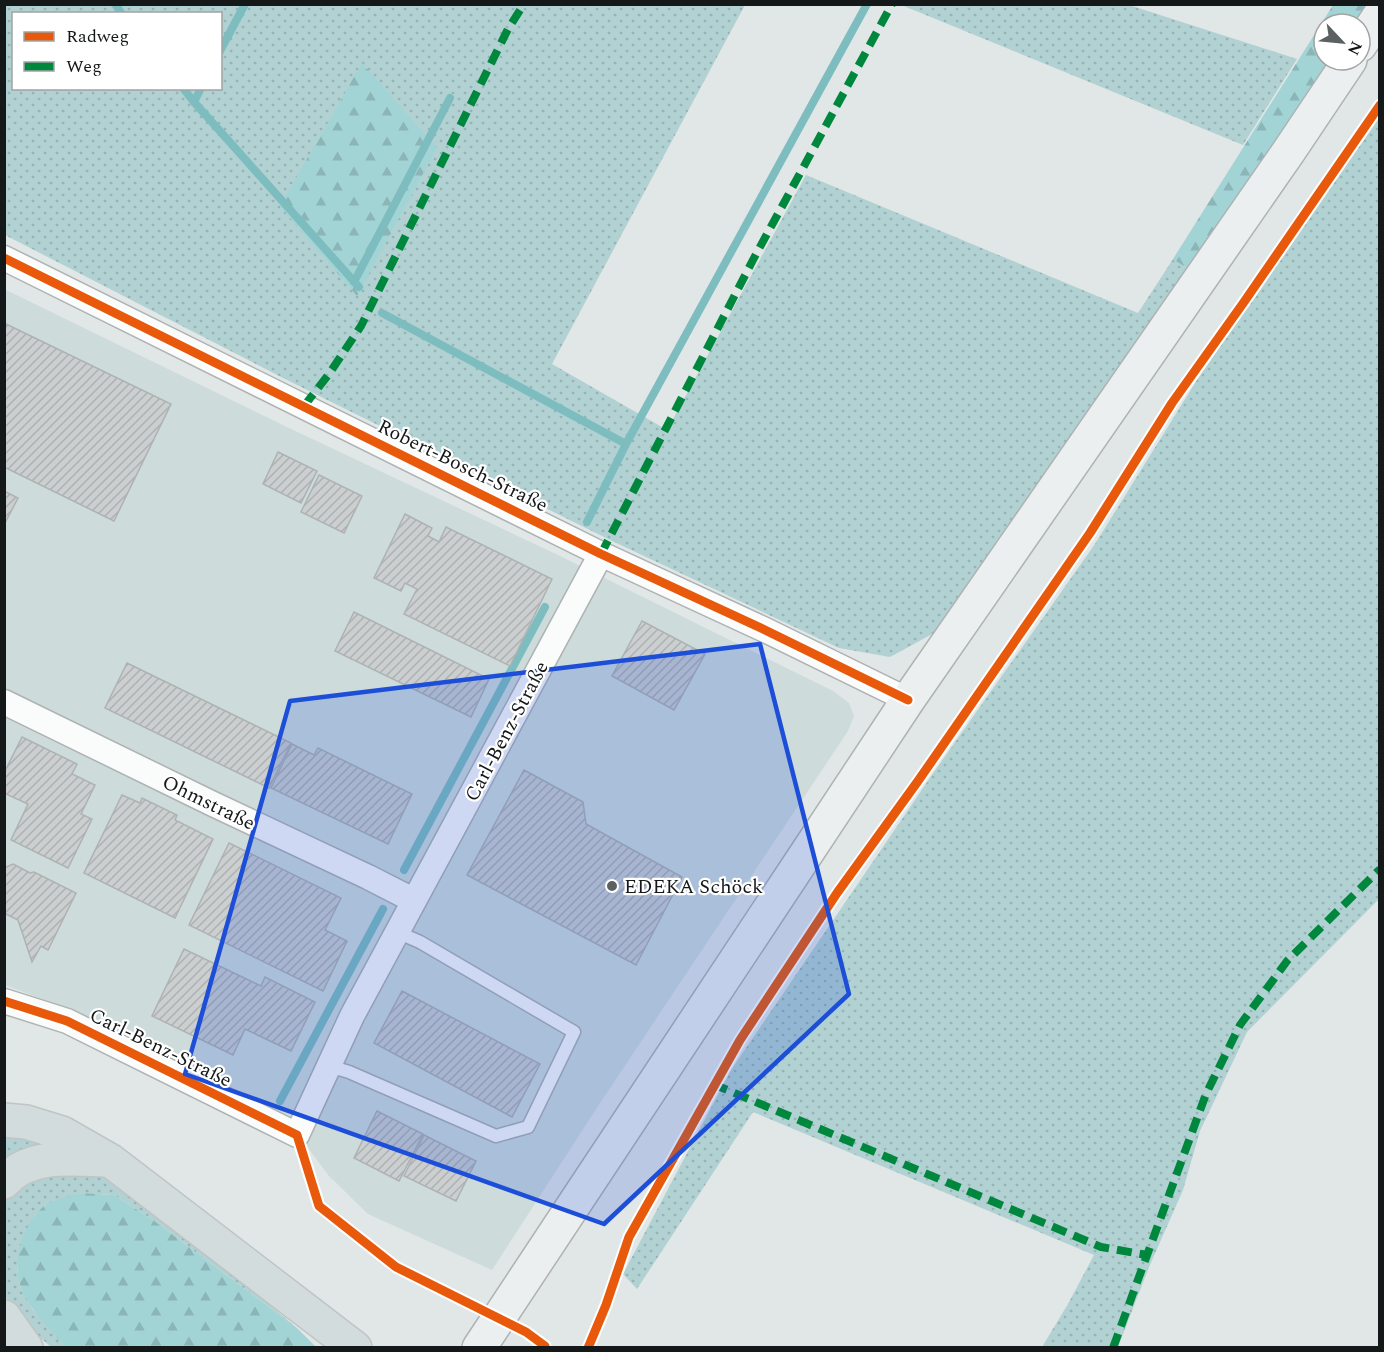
<svg xmlns="http://www.w3.org/2000/svg" width="1384" height="1352" viewBox="0 0 1384 1352" font-family="Spectral,serif">
<style>
.built{fill:#cddbdb}
.green{fill:url(#green-dots);fill-rule:evenodd}
.forest{fill:url(#forest-firs)}
.lines{fill:none;stroke-linecap:round;stroke-linejoin:round}
.stream{stroke:#7ebdbf;stroke-width:8}
.building{fill:url(#building-hatch);stroke:#aeb2b2;stroke-width:1.5}
.service-casing{stroke:#aeb2b2;stroke-width:15}
.minor-casing{stroke:#aeb2b2;stroke-width:27}
.secondary-casing{stroke:#aeb2b2;stroke-width:36}
.trunk-casing{stroke:#c1c4c4;stroke-width:36}
.service{stroke:#fafbfb;stroke-width:12}
.minor{stroke:#fafbfb;stroke-width:24}
.secondary{stroke:#ebeff0;stroke-width:33}
.trunk{stroke:#d2dcdc;stroke-width:33}
.quiet{stroke:#00873e;stroke-width:8;stroke-dasharray:15 8;stroke-linecap:butt}
.cycleway-casing{stroke:#fff;stroke-width:13}
.cycleway{stroke:#e8590c;stroke-width:9}
.marked{fill:#1d4ed8;fill-opacity:0.2;stroke:#1d4ed8;stroke-width:4.5;stroke-linejoin:round}
.poi-dot{fill:#5c6060;stroke:#fff;stroke-width:2}
.labels{text-anchor:middle;stroke-width:4.5;stroke-linejoin:round;paint-order:stroke}
.street-label{font-size:20px;fill:#151818;stroke:#fff}
.poi-label{font-size:20px;fill:#151818;stroke:#fff;text-anchor:start}
</style>
<defs>
<pattern id="green-dots" width="8" height="8" patternUnits="userSpaceOnUse" patternTransform="scale(1.5)"><rect width="8" height="8" fill="#b1d1d2"/><path d="M2 2h.1M6 6h.1" fill="none" stroke="#97b3b4" stroke-width="1.8" stroke-linecap="round"/></pattern>
<pattern id="forest-firs" width="22" height="20" patternUnits="userSpaceOnUse" patternTransform="scale(1.5)"><rect width="22" height="20" fill="#a2d4d6"/><path d="M5 1l3.5 6h-7zM16 11l3.5 6h-7z" fill="#8bb5b7"/></pattern>
<pattern id="building-hatch" width="6" height="6" patternUnits="userSpaceOnUse" patternTransform="scale(1.5)"><rect width="6" height="6" fill="#cbcfcf"/><path d="M-1 1l2-2M0 6l6-6M5 7l2-2" fill="none" stroke="#adb1b1"/></pattern>
</defs>
<rect width="100%" height="100%" fill="#e1e6e6"/>
<polygon class="built" points="4,289 291,429 558,555 833,691 849,703 854,716 848,731 600,1103 492,1270 368,1214 329,1176 282,1113 150,1048 42,999 5,985"/>
<g class="green">
<polygon points="899,4 1129,5 1297,59 1243,145"/>
<path d="M4,5h741l-193,359 115,66 139,-255 332,138 35,-54 18,12 -178,248 -79,114 -44,24 -51,-9 -231,-109 -325,-161 -278,-143zM14,14h206v74h-206z"/>
<polygon points="1379,116 1379,899 1247,1032 1200,1131 1183,1190 1149,1267 1118,1347 1042,1347 1068,1304 1094,1255 753,1112 637,1289 623,1274 731,1070 934,772 1095,544 1197,380"/>
<polygon points="5,1132 47,1144 5,1166"/>
<path d="M46,1173l48,1 20,8 120,92 63,54 -144,-108 -39,-25 -32,-2 -37,13 -10,9 -18,54 3,17 13,24 33,37h-15c-17,-15 -37,-31 -46,-51l-1,-94 14,-14z"/>
</g>
<g class="forest">
<polygon points="1333,5 1368,5 1355,24 1324,24 1324,60 1332,60 1191,271 1173,259"/>
<polygon points="362,63 437,148 357,296 280,206"/>
<path d="M82,1193l32,2 39,25 144,108 19,19h-250c-17,-18 -35,-35 -45,-59 -10,-24 2,-65 22,-81 11,-8 27,-11 39,-14z"/>
</g>
<g class="lines">
<g class="stream">
<polyline points="115,4 122,14"/>
<polyline points="220,51 245,4"/>
<polyline points="183,88 194,102"/>
<polyline points="201,88 194,102 359,287"/>
<polyline points="354,282 450,98"/>
<polyline points="382,313 626,444 587,522"/>
<polyline points="626,444 867,4"/>
<polyline points="404,870 545,607"/>
<polyline points="280,1101 383,909"/>
</g>
</g>
<g class="building">
<polygon points="4,323 171,404 114,521 4,467"/>
<polygon points="278,452 317,471 301,503 263,484"/>
<polygon points="319,475 362,496 344,533 301,512"/>
<polygon points="4,491 18,498 4,525"/>
<polygon points="405,514 432,528 428,536 439,542 446,527 552,579 510,666 404,614 417,589 405,583 401,591 374,578"/>
<polygon points="354,612 489,679 471,717 335,651"/>
<polygon points="642,621 705,654 674,710 612,676"/>
<polygon points="127,663 291,743 269,788 105,708"/>
<polygon points="22,737 77,764 72,774 95,785 81,814 92,819 68,868 11,840 28,804 4,793 4,773"/>
<polygon points="292,744 314,755 318,748 412,794 388,844 271,788"/>
<polygon points="524,770 583,802 586,824 682,877 636,965 467,875"/>
<polygon points="122,795 140,803 142,798 177,815 175,820 213,839 175,918 84,873"/>
<polygon points="229,843 341,898 325,930 347,941 323,991 189,925"/>
<polygon points="13,864 30,873 34,872 76,893 48,950 41,946 32,962 18,920 4,913 4,868"/>
<polygon points="184,949 261,986 265,977 315,1002 291,1051 245,1029 233,1055 152,1016"/>
<polygon points="402,991 540,1064 512,1117 374,1043"/>
<polygon points="377,1111 423,1134 399,1181 354,1158"/>
<polygon points="424,1135 476,1161 456,1201 404,1176"/>
</g>
<g class="lines">
<defs>
<polyline id="service" points="329,1066 349,1072 496,1136 528,1127 574,1032 420,942 397,932"/>
<g id="minor">
<polyline points="4,258 601,554 763,629 908,700"/>
<polyline points="4,702 213,804 368,877 413,900"/>
<polyline points="4,1001 67,1021 297,1135 352,1016 601,554"/>
</g>
<g id="secondary">
<polyline points="1360,45 1380,15"/>
<polyline points="479,1348 908,700 1289,151 1350,60"/>
</g>
<g id="trunk">
<polyline points="4,1120 26,1122 62,1133 111,1161 355,1348"/>
<path d="M4,1182c24,-29 69,-23 102,-22"/>
<polyline points="4,1317 26,1348"/>
</g>
</defs>
<use href="#service" class="service-casing"/>
<use href="#minor" class="minor-casing"/>
<use href="#secondary" class="secondary-casing"/>
<use href="#trunk" class="trunk-casing"/>
<use href="#service" class="service"/>
<use href="#minor" class="minor"/>
<use href="#secondary" class="secondary"/>
<use href="#trunk" class="trunk"/>
<g class="quiet">
<polyline points="304,406 329,374 361,326 508,29 524,4"/>
<polyline points="601,554 754,258 892,4"/>
<polyline points="713,1084 1101,1247 1147,1255"/>
<polyline points="1113,1348 1206,1094 1240,1025 1287,961 1380,869"/>
</g>
<defs>
<g id="cycleway">
<polyline points="4,258 601,554 763,629 908,700"/>
<polyline points="4,1001 67,1021 297,1135 319,1206 396,1267 526,1332 545,1346 543,1348"/>
<polyline points="588,1348 606,1305 629,1237 740,1040 837,893 918,781 1090,533 1172,403 1244,302 1380,105"/>
</g>
</defs>
<use href="#cycleway" class="cycleway-casing"/>
<use href="#cycleway" class="cycleway"/>
</g>
<path class="marked" d="M760,644l89,350 -245,230 -419,-150 105,-373z"/>
<circle class="poi-dot" cx="612" cy="886" r="6"/>
<g class="labels">
<g class="street-label">
<text transform="translate(463 465) rotate(26)" y="7">Robert-Bosch-Straße</text>
<text transform="translate(506 731) rotate(-62)" y="7">Carl-Benz-Straße</text>
<text transform="translate(209 802) rotate(26)" y="7">Ohmstraße</text>
<text transform="translate(161 1047) rotate(26)" y="7">Carl-Benz-Straße</text>
</g>
<g class="poi-label">
<text x="624" y="893">EDEKA Schöck</text>
</g>
</g>
<rect width="1384" height="1352" fill="none" stroke="#151818" stroke-width="12"/>
<rect x="12" y="12" width="210" height="78" fill="#ffffff" stroke="#a1a3a3" stroke-width="1.5"/>
<rect x="24" y="32" width="30" height="9" fill="#e8590c" stroke="#a1a3a3" stroke-width="1.5"/>
<text x="66" y="42" font-size="18" fill="#151818">Radweg</text>
<rect x="24" y="62" width="30" height="9" fill="#00873e" stroke="#a1a3a3" stroke-width="1.5"/>
<text x="66" y="72" font-size="18" fill="#151818">Weg</text>
<g transform="translate(1342 42) rotate(116)"><circle r="28" fill="#ffffff" stroke="#a1a3a3" stroke-width="1.5"/>
<path d="M0-4.5L10 22L0 15L-10 22Z" fill="#5c6060"/>
<text y="-9" font-size="16" font-weight="bold" text-anchor="middle" fill="#151818">N</text>
</g>
</svg>
